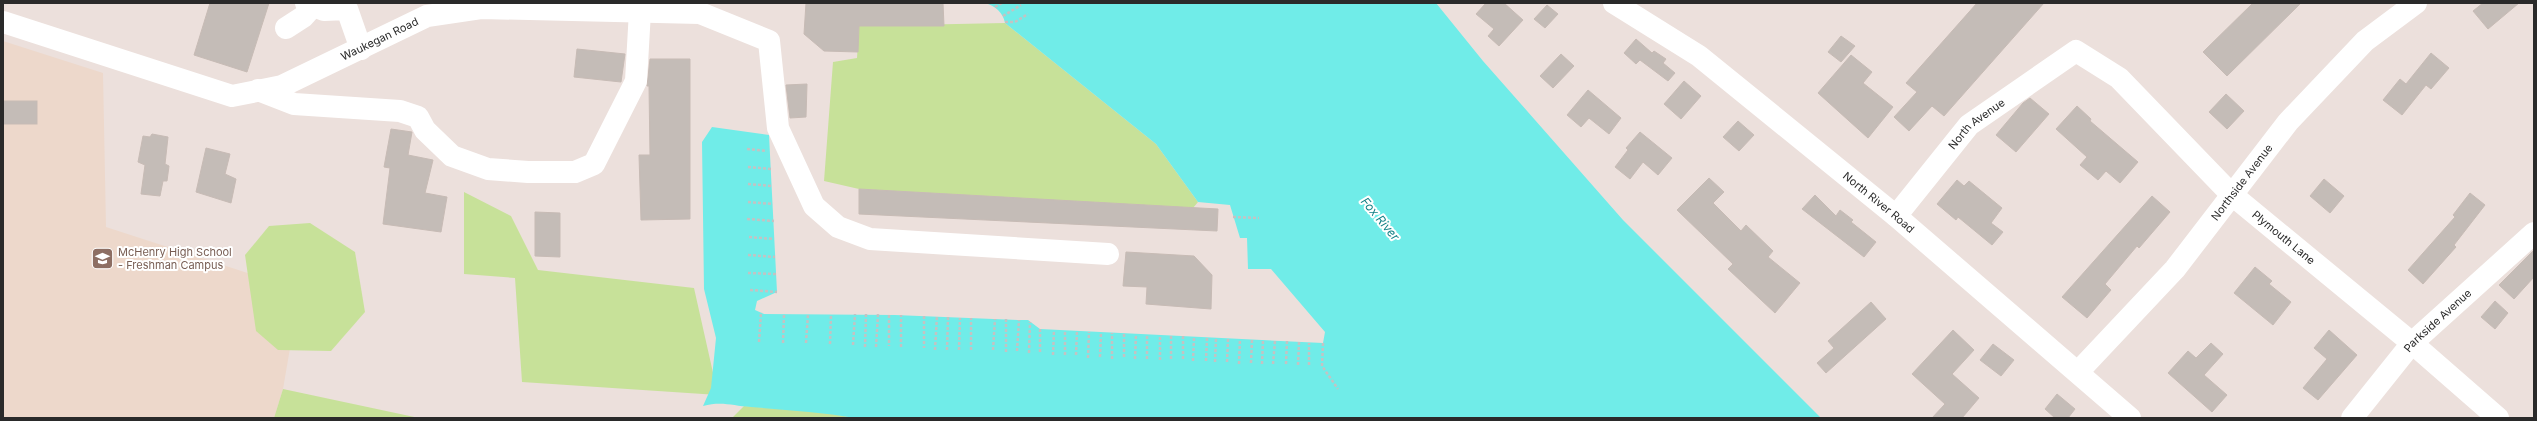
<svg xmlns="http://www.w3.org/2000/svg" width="2537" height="421" viewBox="0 0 2537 421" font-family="Inter,sans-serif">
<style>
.education{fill:#edd8cb}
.green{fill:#c7e199}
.water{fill:#70ece8}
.building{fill:#c4bcb7;stroke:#c7bbb5}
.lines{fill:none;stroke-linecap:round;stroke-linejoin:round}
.path{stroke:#c3c3c3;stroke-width:2.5;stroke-dasharray:3 2;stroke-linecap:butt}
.minor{stroke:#fff;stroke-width:22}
.labels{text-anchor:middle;stroke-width:4;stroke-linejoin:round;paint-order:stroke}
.street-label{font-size:11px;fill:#2a2a2a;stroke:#fff}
.education-label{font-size:11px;fill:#785e54;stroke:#fff;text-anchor:start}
.water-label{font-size:12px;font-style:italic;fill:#0f7f84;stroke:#fff}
</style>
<rect width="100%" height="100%" fill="#ece0dc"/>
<polygon class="education" points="3,41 103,73 106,227 300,290 283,389 274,418 3,418"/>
<g class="green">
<polygon points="1005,23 1156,144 1198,202 1193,208 859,189 824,181 833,62 857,58 859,26"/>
<polygon points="464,192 511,216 538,270 694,288 718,395 522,382 515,278 464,274"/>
<polygon points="310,223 355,252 365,312 331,351 278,350 256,331 245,255 269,226"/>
<polygon points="283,389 419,418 274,418"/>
<polygon points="744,406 822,412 855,418 732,418"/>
</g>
<path class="water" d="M985,3h451l47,58 140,159 198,198h-966c-34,-6 -69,-8 -104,-11 -18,-1 -29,-6 -48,-1l8,-18 5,-50 -12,-49 -2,-147 10,-15 57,8 8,157 -20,9 -2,9 9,4 131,1 124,5h9l12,9 283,14 2,-11 -54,-63h-23l-1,-31h-7l-10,-33 -32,-3 -42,-58 -151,-121c-2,-11 -10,-17 -20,-20z"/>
<g class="building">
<polygon points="210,3 269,3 247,72 194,55"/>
<polygon points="806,3 943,3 944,26 859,26 858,52 824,51 804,34"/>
<polygon points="1486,3 1504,3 1523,20 1499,46 1488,36 1494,29 1476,14"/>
<polygon points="1977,3 2044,3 1944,116 1932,106 1909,131 1894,117 1917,92 1906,83"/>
<polygon points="2253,3 2301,3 2227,76 2203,52"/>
<polygon points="2483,3 2519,3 2488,29 2473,11"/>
<polygon points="1547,5 1558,14 1545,28 1534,19"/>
<polygon points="1841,36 1855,46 1841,62 1828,52"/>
<polygon points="1636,39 1652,53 1654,51 1666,59 1663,63 1675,73 1668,81 1640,60 1636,64 1624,53"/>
<polygon points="577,49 625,54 621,82 574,77"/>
<polygon points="2431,53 2449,68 2431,89 2426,85 2402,115 2383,100 2400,79 2406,84"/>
<polygon points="1561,54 1574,66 1553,88 1540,76"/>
<polygon points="1851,55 1872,72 1863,83 1893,107 1868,138 1818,93"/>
<polygon points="650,59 690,59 690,219 641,220 639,155 650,155 649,86 647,86"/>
<polygon points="1684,81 1701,96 1681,119 1664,104"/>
<polygon points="807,84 806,117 790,118 786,85"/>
<polygon points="1588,90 1621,118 1609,134 1589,118 1581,127 1567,115"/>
<polygon points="2226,94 2244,111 2227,129 2209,112"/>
<polygon points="2030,98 2049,114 2016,152 1996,135 2023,103"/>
<rect x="3" y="101" width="34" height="23"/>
<polygon points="2077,106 2091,119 2090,121 2138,162 2120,183 2106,171 2098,180 2080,165 2087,157 2056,129"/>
<polygon points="1738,121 1754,135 1739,151 1723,137"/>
<polygon points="391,129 412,132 408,155 433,160 425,193 447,197 441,232 383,224 390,168 384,167"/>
<polygon points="1640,132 1672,158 1658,175 1643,162 1630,179 1615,167 1628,150 1626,148"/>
<polygon points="152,134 168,137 165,164 169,166 167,181 163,181 160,196 141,194 145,165 138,162 143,136 150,137"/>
<polygon points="206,148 230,154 225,174 236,179 231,203 196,192"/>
<polygon points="1709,178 1724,192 1713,203 1741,231 1746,225 1773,251 1768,257 1800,283 1775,313 1728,269 1733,264 1677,210"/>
<polygon points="2324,179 2344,196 2330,213 2310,196"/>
<polygon points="1957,180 1964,186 1969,181 2002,208 1991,223 2003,232 1992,245 1958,217 1956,220 1937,204"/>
<polygon points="859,189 1218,209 1217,231 859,214"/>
<polygon points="2470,193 2485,205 2454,245 2456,247 2423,284 2408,270 2455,217 2453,215"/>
<polygon points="1815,195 1836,216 1840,210 1853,220 1851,222 1876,242 1864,257 1802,209"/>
<polygon points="2152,196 2170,212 2139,248 2137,246 2105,284 2111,290 2087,318 2062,297"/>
<polygon points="535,212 560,213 560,257 535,256"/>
<polygon points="2534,250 2534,277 2514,299 2499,285"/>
<polygon points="1126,252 1194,256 1212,275 1211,309 1146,304 1147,287 1123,286"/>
<polygon points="2255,267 2272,281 2269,284 2291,302 2273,325 2234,293"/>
<polygon points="2495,301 2508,313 2495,329 2481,317"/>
<polygon points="1871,302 1886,319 1826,373 1817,363 1834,348 1828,341"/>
<polygon points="1953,330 1974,350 1952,374 1979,398 1962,418 1932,418 1945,404 1912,374"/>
<polygon points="2329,330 2357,355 2318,400 2303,388 2327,359 2314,348"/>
<polygon points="2211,343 2223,354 2204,375 2227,395 2212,412 2168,373 2188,351 2196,358"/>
<polygon points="1993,344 2014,360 2001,376 1980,360"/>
<polygon points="2057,394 2075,409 2068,418 2055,418 2045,409"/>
</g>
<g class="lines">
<g class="path">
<polyline points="995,7 1002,3"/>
<polyline points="1003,16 1021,5"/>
<polyline points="1005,22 1015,22 1028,14"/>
<polyline points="747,149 767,151"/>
<polyline points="748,167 771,169"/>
<polyline points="748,184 772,186"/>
<polyline points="748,202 773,204"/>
<polyline points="1233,217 1259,218"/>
<polyline points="747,219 774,221"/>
<polyline points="749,237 774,239"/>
<polyline points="748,255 775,257"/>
<polyline points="748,273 776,274"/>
<polyline points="750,290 777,292"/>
<polyline points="889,315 889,346"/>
<polyline points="924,316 924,348"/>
<polyline points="1006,319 1006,352"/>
<polyline points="1040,329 1040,353"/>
<polyline points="1183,336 1183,360"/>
<polyline points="759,342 761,312"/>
<polyline points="783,343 784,314"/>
<polyline points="806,343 808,314"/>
<polyline points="1323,343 1322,366 1338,389"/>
<polyline points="830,344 831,314"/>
<polyline points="853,345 855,314"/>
<polyline points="865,347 866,314"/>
<polyline points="876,347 878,314"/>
<polyline points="901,347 901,315"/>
<polyline points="935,350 937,316"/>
<polyline points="947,350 948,317"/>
<polyline points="959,350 960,318"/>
<polyline points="971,350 971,318"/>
<polyline points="993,350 995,319"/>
<polyline points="1017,351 1019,320"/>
<polyline points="1029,353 1030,322"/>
<polyline points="1053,355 1054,330"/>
<polyline points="1065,355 1065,330"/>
<polyline points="1076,355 1077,331"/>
<polyline points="1100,357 1101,332"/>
<polyline points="1124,357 1124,333"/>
<polyline points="1088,358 1089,332"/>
<polyline points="1112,359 1112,333"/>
<polyline points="1135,359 1136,334"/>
<polyline points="1147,359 1147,334"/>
<polyline points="1171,359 1171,336"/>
<polyline points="1160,360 1160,335"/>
<polyline points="1193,361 1194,337"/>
<polyline points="1206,361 1207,338"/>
<polyline points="1215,362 1216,338"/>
<polyline points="1227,362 1228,339"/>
<polyline points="1251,363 1252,340"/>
<polyline points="1239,364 1240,339"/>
<polyline points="1262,364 1263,340"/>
<polyline points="1273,364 1275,341"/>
<polyline points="1286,364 1287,341"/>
<polyline points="1298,365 1299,342"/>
<polyline points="1309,365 1309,343"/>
</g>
<g class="minor">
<polyline points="306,3 324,10 347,9 361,49"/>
<path id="s1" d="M1614,3l85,53 197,160 234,202"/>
<path id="s2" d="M3,22l229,74 50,-10 145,-70 54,-8 219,5 69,28 9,87 36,78 24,21 32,12 238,15"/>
<polyline points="286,28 303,17 313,6"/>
<polyline points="258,90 294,104 400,111 418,117 425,130 452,156 488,169 528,172 575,172 594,164 636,81 640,11"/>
<path id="s3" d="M1896,216l73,-91 107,-74 43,27 112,116 181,149 86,75"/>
<path id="s4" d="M2078,372l97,-103 113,-147 77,-81 51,-38"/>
<path id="s5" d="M2352,418l60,-75 122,-110"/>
</g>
</g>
<defs>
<symbol id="school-square" viewBox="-11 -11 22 22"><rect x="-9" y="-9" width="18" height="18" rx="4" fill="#8d6e63" stroke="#fff"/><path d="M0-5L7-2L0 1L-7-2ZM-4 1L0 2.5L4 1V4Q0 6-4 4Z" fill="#fff"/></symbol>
</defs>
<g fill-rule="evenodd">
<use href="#school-square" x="90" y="246" width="25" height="25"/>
</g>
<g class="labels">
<g class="street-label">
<text dy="4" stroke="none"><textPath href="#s2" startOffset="400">Waukegan Road</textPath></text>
<text dy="4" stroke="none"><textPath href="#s3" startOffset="123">North Avenue</textPath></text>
<text dy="4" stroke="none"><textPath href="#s4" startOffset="251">Northside Avenue</textPath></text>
<text dy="4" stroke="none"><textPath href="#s1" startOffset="332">North River Road</textPath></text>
<text dy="4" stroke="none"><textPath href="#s3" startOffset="527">Plymouth Lane</textPath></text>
<text dy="4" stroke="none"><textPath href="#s5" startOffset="130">Parkside Avenue</textPath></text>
</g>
<g class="education-label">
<text x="118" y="256">McHenry High School<tspan x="118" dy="13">- Freshman Campus</tspan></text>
</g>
<g class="water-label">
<text transform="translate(1380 219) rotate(50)" y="4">Fox River</text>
</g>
</g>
<rect width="2537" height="421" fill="none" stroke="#2a2a2a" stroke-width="8"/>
</svg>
